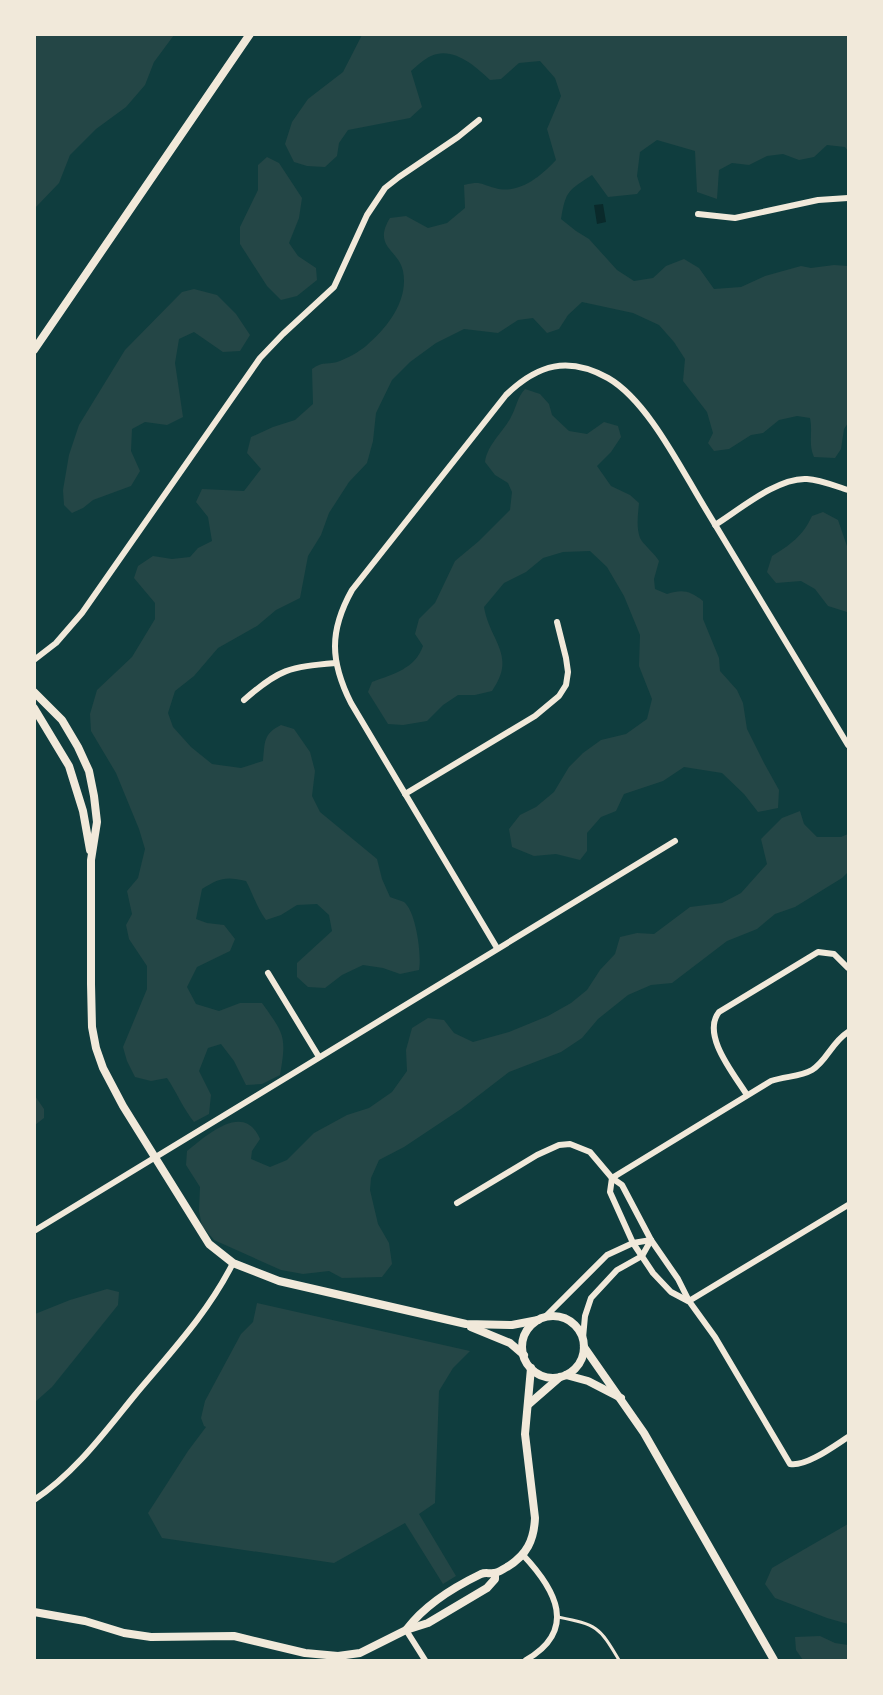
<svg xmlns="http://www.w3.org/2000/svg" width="883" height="1695" viewBox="0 0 883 1695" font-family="Rubik,sans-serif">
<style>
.green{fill:#244646}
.water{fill:#0a2a2b}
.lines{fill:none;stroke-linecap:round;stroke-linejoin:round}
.service{stroke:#f1e9da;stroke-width:3}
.minor{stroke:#f1e9da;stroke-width:6}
.tertiary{stroke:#f1e9da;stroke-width:8}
</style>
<rect width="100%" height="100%" fill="#0f3d3e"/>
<g class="green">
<polygon points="35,34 174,35 154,62 145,85 126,107 96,129 70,155 59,183 35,208"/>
<path d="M362,35h486v116l-3,-4 -18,-2 -13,12 -15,3 -16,-6 -16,2 -18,9 -17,-2 -13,7 -2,29 -20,-7 -2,-41 -38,-11 -17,12 -3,24 4,13 -4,5 -29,3 -16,-22c-24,16 -26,15 -31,44l15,12 13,8 28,31 17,11 19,-3 13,-12 18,-7 15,9 15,21 27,-2 24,-11 36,-10 10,2 23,-3 14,1v157l-4,6 -3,20 -6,9 -21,-1c-6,-13 -1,-25 -4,-39l-13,-2 -18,4 -16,13 -12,2 -22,14 -15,2 -6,-8 5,-10 -6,-21 -24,-31 2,-22 -11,-17 -15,-17 -26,-12 -51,-11 -14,13 -9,14 -12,4 -14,-15 -15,2 -20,13 -34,-4 -28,14 -26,19 -18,18 -16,33 -3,28 -6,22 -18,19 -20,31 -8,22 -13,21 -8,42 -24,12 -19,16 -39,22 -24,28 -19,15 -7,22 5,14 18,20 21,17 29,4 22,-7c2,-19 0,-27 18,-36l13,4 16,23 5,19 -3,25 8,16 57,47 5,20 8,18c4,2 10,3 14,5 12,9 18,54 15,68l-19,4 -17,-6 -20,-3 -21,10 -17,13 -17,-1 -11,-10v-14l35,-32 -3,-16 -12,-11 -20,1 -16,10 -15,5c-9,-12 -13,-26 -20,-39 -20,-5 -27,-3 -44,8l-6,30 11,4 17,2 11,14 -5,12 -33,16 -10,20 9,17 23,7 21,-8h22c22,31 25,33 18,72l-18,9 -16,1 -12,-24 -13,-17 -13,4 -9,23 12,24 -2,19 -15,8c-11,-14 -17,-29 -27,-44l-16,3 -16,-4 -8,-16 -4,-14 24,-58v-23l-18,-27 -3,-14 6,-11 -5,-23 11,-13 7,-29 -6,-20 -23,-56 -25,-42 -1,-17 7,-24 35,-33 23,-38v-16l-21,-25 4,-12 15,-10 19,3 18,-2 8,-9 14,-7 -4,-24 -12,-15 6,-13 42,2 17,-22 -14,-16 4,-16 22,-10 22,-7 18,-16 -1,-35c11,-8 14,-4 25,-7 9,-3 22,-10 29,-16 21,-18 43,-45 37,-75 -4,-21 -31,-24 -13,-53l16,-2 22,12 19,-5 18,-15 -1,-23c18,-4 15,-1 31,3 24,7 46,-12 61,-28l-9,-31 14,-33 -6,-18 -15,-17 -21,2 -18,16 -11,1c-15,-14 -37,-34 -59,-24 -7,3 -14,10 -20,15l11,36 -12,11 -62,12 -9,13 -2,13 -12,11 -18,-1 -13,-4 -9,-18 7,-22 16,-23 35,-27z"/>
<polygon points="267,157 279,163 302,198 299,218 289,243 298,256 316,268 317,280 297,296 281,300 267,286 240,244 240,227 258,190 258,165"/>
<polygon points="194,289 217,295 236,314 250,335 240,351 223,352 194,332 179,339 175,363 183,417 167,425 145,422 132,429 131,451 140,471 131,486 93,500 83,508 72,513 64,505 63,490 69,455 79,425 125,350 182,292"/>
<path d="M525,389l15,5 9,10 3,11 17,16 18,3 17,-12 14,4 3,11 -10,15 -14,14 14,20 19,9 9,8c-1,11 -3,24 1,35 3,6 15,16 19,23l-5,18 1,10 12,5c16,-5 23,-3 36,7v18l16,39 1,13 17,19 6,13 4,26 17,34 15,27 -1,18 -20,4 -14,-18 -22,-21 -38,-6 -21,14 -39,13 -8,17 -15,6 -14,16v18l-7,9 -24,-6 -22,2 -22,-9 -3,-18 11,-14 16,-8 18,-15 15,-25 14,-14 18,-13 25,-6 21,-15 5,-20 -13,-33 1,-31 -16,-39 -17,-29 -17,-16 -27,1 -20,6 -17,14 -22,11 -20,24c6,35 33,48 8,84l-17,4h-17l-15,10 -16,16 -24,4 -15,-1 -20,-32 4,-10c21,-8 43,-13 51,-36l-8,-12 4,-15 16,-16 20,-42 24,-20 31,-31 2,-18 -4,-9 -13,-8 -10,-13c3,-19 19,-30 27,-47 5,-10 5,-17 13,-26z"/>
<path d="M823,512l15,8 10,29v66l-1,-3 -19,-6 -13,-17 -14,-8 -25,2 -9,-11 5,-16c18,-11 31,-20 40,-40z"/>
<path d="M800,811l4,13 13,13h24l7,-3v38l-6,6 -47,29 -20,7 -18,15 -30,12 -55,42 -21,2 -23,10 -30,24 -16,19 -21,14 -52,20 -48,37 -57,38 -25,13 -8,18 -1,12 8,34 11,19 3,21 -10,13 -40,1 -13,-7 -26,3 -22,-4 -67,-30 -12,-14 -3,-15 1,-24 -14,-22 1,-14c20,-16 57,-50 73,-12l-8,12 -1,8 19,8 17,-7 27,-27 33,-18 22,-7 23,-16 15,-21 -1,-21 6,-22 16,-10 16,2 10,13 19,9 36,-10 39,-16 23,-13 16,-13 13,-20 15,-16 5,-17 17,-4 17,1 36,-27 32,-4 19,-10 26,-29 -6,-25 21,-21z"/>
<polygon points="35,1096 44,1109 44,1118 35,1125"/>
<polygon points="107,1289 119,1292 118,1305 52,1387 35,1402 35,1314 70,1300"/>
<polygon points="257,1303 470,1351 453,1368 439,1391 435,1503 419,1514 456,1576 443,1584 405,1523 334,1563 162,1538 148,1513 188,1451 206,1427 204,1426 201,1418 205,1401 241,1334 253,1322"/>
<polygon points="848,1524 848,1624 827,1618 775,1598 765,1584 772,1568"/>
<polygon points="820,1636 835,1643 848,1645 848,1660 803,1660 796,1650 795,1637"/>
</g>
<polygon class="water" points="603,204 606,222 597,224 594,205"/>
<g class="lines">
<path class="service" d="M558,1617c39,8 41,9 61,43"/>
<g class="minor">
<polyline points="698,214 735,218 818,200 848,198"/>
<path d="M715,525c24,-15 63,-48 92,-46 14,1 28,7 41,11"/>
<polyline points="34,660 56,643 82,613 260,358 283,334 334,287 367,215 385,188 399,177 458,137 479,120"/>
<path d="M244,700c35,-31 45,-33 92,-37"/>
<polyline points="405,794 535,716 559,696 566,685 568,672 566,658 557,622"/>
<path d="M497,948l-146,-245c-21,-42 -22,-72 1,-113l154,-195c32,-31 62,-39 102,-17 40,23 73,91 97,130 48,79 96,158 143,237"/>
<polyline points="268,973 319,1057"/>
<path d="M747,1095c-13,-21 -46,-60 -28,-83l99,-60 16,2 14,14"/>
<path d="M612,1178l159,-97c14,-5 29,-4 41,-11 15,-9 19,-27 36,-38"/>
<polyline points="612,1178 610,1192 633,1243 653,1273 671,1292 688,1301"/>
<path d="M457,1203l80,-48 22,-10 11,-1 20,8 22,26 10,7 29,55 27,39 11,22 26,36 75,127c16,3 44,-18 58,-27"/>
<polyline points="34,1231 675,841"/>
<polyline points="689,1301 848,1205"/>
<polyline points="545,1317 607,1255 633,1243 651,1240"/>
<polyline points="583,1338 585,1316 591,1298 617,1270 642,1256 651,1240"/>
<path d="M34,1500c41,-27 70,-67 101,-105 35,-42 73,-82 98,-132"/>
<path d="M523,1555c33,35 55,75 3,105"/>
<polyline points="406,1630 425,1660"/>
</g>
<g class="tertiary">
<polyline points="34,350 250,34"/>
<polyline points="34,692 62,720 78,747 89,771 94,796 97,822 91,860 91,984 92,1027 96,1048 103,1068 123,1106 209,1244 233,1263 279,1281 466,1324 512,1325 538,1320"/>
<polyline points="34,708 69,766 83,811 90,850"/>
<circle cx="553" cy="1347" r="31"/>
<polyline points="471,1327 510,1343 524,1355"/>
<polyline points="584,1347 644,1433 774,1660"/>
<polyline points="566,1375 588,1381 621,1398"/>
<polyline points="529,1404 560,1377"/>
<polyline points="34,1612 85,1621 124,1633 151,1637 234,1636 305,1653 338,1656 360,1653 406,1630 428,1623 487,1588 495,1579 495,1573"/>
<path d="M407,1629c17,-23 47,-42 74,-55 5,-2 8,0 13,-1 4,0 9,-4 13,-6 20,-12 27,-27 28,-49l-10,-84 6,-66"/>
</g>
</g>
<rect width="883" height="1695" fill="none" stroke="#f1e9da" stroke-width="72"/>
</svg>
